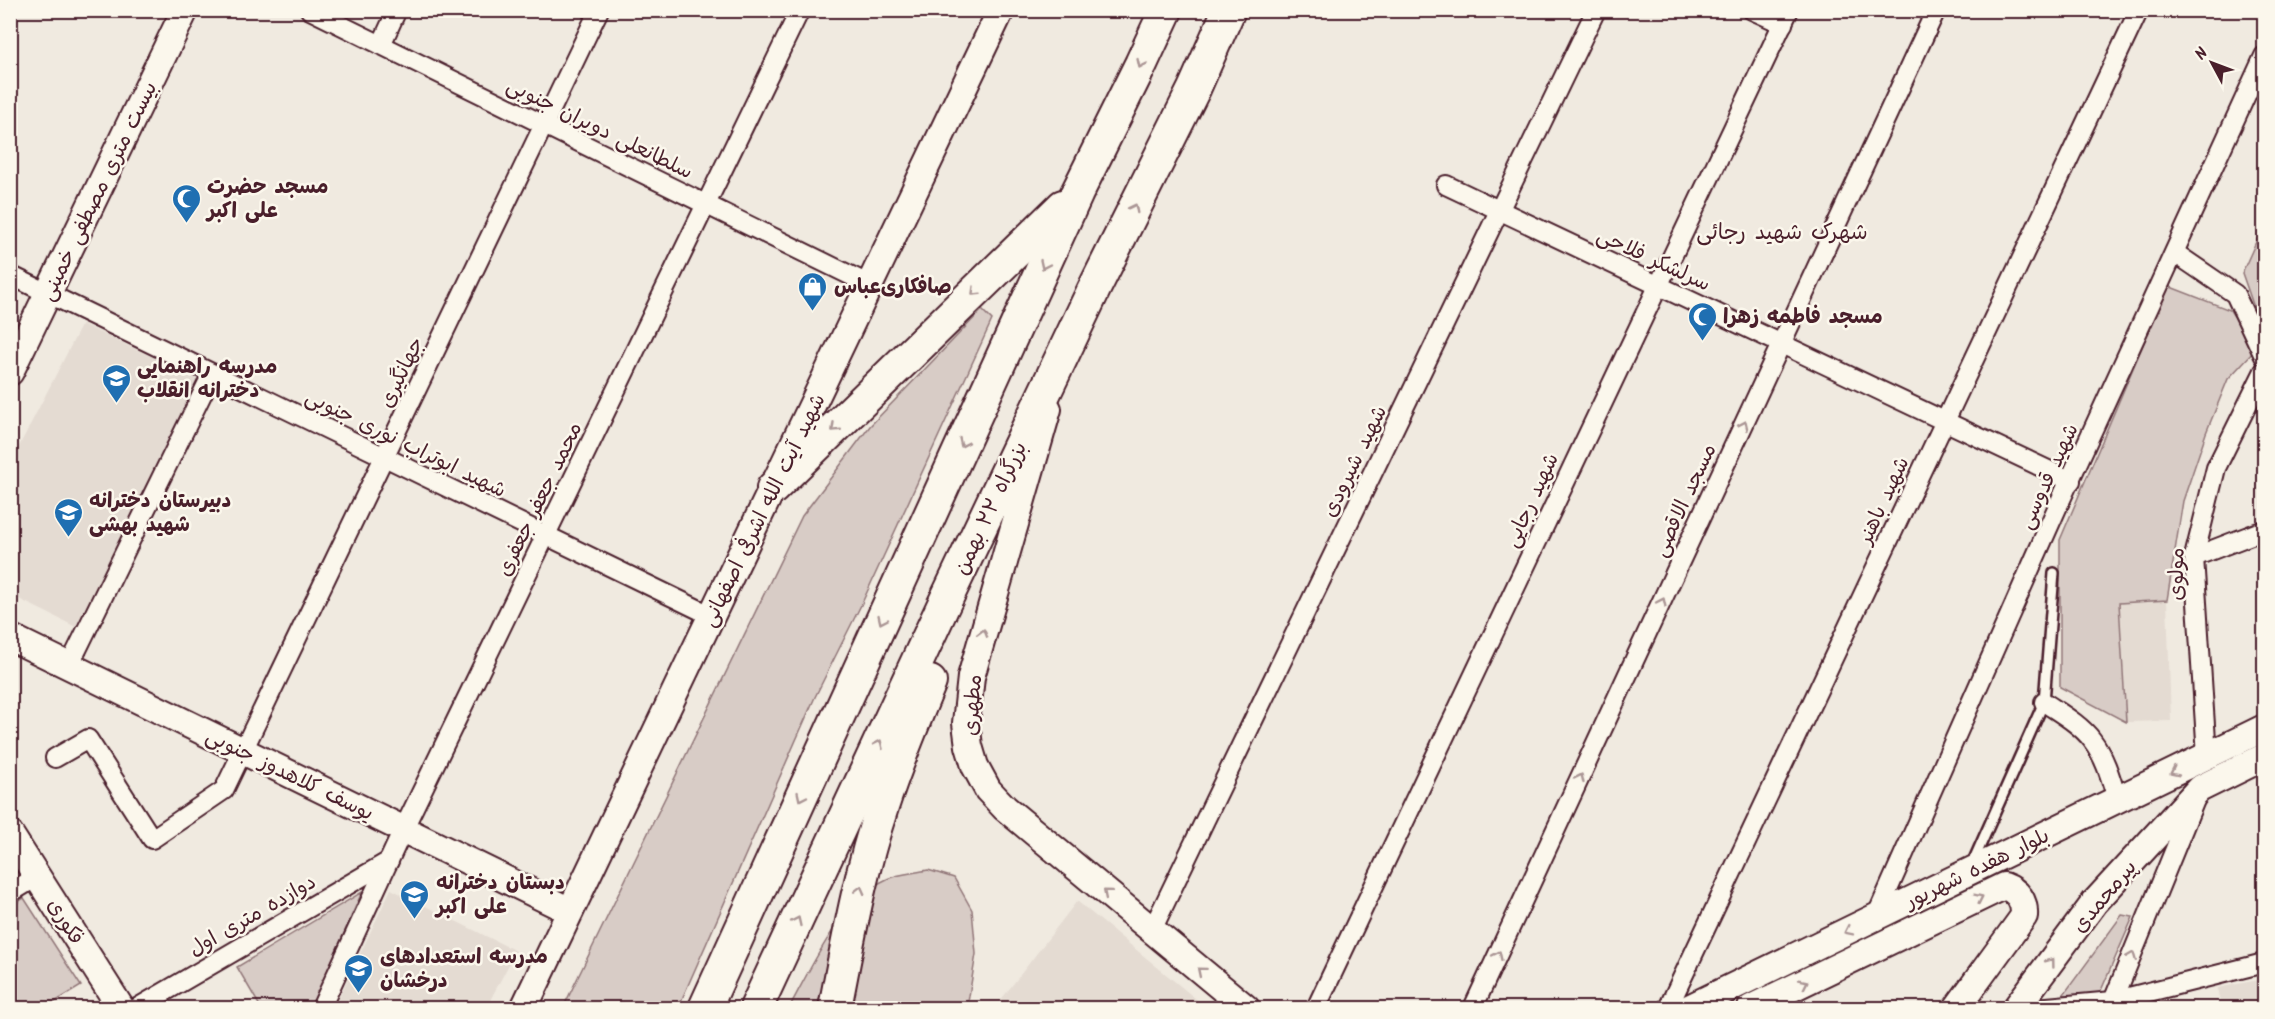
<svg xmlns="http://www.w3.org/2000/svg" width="2275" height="1019" viewBox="0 0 2275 1019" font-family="Kalam,'Playpen Sans Arabic',sans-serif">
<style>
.built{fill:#e4dbd2}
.green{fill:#d8ccc6;stroke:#917678;stroke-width:1.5}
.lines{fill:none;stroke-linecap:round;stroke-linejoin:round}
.lane-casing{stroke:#4a1f2b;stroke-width:14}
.street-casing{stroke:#4a1f2b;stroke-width:22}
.secondary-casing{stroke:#4a1f2b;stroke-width:30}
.highway-casing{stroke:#4a1f2b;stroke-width:36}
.lane{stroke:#fbf7ec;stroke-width:9}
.street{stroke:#fbf7ec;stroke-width:18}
.secondary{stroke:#fbf7ec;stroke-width:26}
.highway{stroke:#fbf7ec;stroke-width:32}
.oneway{stroke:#ab9695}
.labels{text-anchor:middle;stroke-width:5;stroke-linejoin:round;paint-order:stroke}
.street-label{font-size:21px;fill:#4a1f2b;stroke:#fbf7ec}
.poi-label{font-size:21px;font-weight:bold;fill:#4a1f2b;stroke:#fbf7ec;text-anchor:start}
.neighbourhood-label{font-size:22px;fill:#4a1f2b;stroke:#fbf7ec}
</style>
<rect width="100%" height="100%" fill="#f0eae0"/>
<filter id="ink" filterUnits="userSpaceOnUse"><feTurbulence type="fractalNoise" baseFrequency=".0167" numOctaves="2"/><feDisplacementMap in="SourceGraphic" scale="12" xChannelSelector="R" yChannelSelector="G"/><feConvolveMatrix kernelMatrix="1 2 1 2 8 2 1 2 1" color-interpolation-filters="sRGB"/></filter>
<g filter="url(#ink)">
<g class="built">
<polygon points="82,324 196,378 198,385 80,629 11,595 10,464"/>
<polygon points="2167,600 2171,721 2126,722 2119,603"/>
<polygon points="391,889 516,951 486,1008 334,1008"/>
<polygon points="1077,901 1207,1008 1001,1008 997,1005"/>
<polygon points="2264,979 2264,1008 2221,1008 2217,988"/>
</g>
<g class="green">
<polygon points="2264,224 2264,336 2242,273"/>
<polygon points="2168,286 2230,310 2255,350 2228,379 2206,433 2183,501 2167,600 2119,603 2126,722 2060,687 2060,540"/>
<polygon points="982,310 992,320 862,603 815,697 678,1008 563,1008 802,516 870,426"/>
<path d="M928,870l26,8 18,32 4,44 -9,54h-178c23,-42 52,-108 98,-129 12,-6 28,-6 41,-9z"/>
<polygon points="362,892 311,1008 261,1008 237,967"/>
<polygon points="24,898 81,986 45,1008 20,1008 11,994 11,907"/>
<polygon points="2122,915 2133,917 2099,995 2061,998"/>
</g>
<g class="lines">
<defs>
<polyline id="lane" points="1972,864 2044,702 2054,573"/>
<g id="street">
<polyline points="310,10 870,285"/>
<polyline points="1752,10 1783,24"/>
<polyline points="381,45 397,10"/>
<polyline points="1446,185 2071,481"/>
<polyline points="2175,253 2235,294 2264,356"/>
<polyline points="10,275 712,616"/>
<polyline points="2194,557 2264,530"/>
<polyline points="69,666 212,374"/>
<path d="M2044,702c16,11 36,22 48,38 13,17 19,39 25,59"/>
<polyline points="2207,756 2194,557 2216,468 2264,371"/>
<polyline points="55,758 88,739 152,839 224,790 599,10"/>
<polyline points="10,893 38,876"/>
<polyline points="1876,917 2057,508 2264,56"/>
<polyline points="1152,930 1596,10"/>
<polyline points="137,1008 389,861"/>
<polyline points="321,1008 403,830 800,10"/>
<polyline points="1316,1008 1789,10"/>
<polyline points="1473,1008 1936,10"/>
<polyline points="1668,1008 2139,10"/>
<polyline points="2036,1008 2113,1001 2264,963"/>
<polyline points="2107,1008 2113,1001 2195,800"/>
</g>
<g id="secondary">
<polyline points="10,372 185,10"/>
<polyline points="1048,409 971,677 966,723 969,746 975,766 988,790 1005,808 1246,1008"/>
<polyline points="10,637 570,911"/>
<polyline points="10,834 121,1008"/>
<polyline points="524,1008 1001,10"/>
<polyline points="1689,1008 2264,728"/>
<path d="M1751,1008l253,-122c14,5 21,15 20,30l-67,92"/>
<polyline points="2016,1008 2095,902 2199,789 2264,757"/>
</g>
<g id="highway">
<polyline points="773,488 1063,206"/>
<polyline points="705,1008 1077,193 1141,64 1166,10"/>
<polyline points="756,1008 943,606 1095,287 1194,89 1229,10"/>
<path d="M835,1008c13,-67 25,-136 47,-201 14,-43 31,-84 48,-125"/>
</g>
</defs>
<use href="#lane" class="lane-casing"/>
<use href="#street" class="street-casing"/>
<use href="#secondary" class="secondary-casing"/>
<use href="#highway" class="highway-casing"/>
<use href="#lane" class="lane"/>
<use href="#street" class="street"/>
<use href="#secondary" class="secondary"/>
<use href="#highway" class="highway"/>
</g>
<defs><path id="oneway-chevron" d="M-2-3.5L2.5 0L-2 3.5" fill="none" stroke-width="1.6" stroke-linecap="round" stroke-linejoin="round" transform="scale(1.5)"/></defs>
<g class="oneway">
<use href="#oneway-chevron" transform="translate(1141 64) rotate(115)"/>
<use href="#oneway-chevron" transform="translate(1134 208) rotate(-63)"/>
<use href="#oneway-chevron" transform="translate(1044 265) rotate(115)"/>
<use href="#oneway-chevron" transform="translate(975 292) rotate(136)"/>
<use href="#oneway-chevron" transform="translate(1744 425) rotate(-65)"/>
<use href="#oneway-chevron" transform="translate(835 428) rotate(136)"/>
<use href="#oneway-chevron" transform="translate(963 443) rotate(115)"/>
<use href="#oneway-chevron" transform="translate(1662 602) rotate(-65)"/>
<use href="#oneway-chevron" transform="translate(882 620) rotate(115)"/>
<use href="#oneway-chevron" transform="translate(983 633) rotate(-74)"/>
<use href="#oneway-chevron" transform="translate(879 744) rotate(-65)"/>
<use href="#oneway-chevron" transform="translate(2174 772) rotate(154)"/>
<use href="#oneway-chevron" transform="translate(1580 778) rotate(-65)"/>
<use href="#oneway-chevron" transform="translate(801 797) rotate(115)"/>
<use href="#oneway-chevron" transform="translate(860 890) rotate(-76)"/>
<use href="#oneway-chevron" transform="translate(1107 893) rotate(-140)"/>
<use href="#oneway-chevron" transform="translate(1979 898) rotate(-26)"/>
<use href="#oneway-chevron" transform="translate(797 921) rotate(-65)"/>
<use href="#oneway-chevron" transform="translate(1848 931) rotate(154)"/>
<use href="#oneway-chevron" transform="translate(1498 955) rotate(-65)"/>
<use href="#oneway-chevron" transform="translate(2132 956) rotate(-68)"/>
<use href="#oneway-chevron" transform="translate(2051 962) rotate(-53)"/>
<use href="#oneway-chevron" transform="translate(1201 971) rotate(-140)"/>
<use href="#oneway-chevron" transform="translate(1804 983) rotate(-26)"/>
</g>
</g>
<defs>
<symbol id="mosque-pin" viewBox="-11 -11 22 30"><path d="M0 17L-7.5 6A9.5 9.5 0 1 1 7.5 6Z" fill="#1f6fb2" stroke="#fbf7ec"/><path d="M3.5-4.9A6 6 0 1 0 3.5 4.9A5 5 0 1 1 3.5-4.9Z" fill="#fff"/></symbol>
<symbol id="shop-pin" viewBox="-11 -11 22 30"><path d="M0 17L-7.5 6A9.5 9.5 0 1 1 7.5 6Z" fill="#1f6fb2" stroke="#fbf7ec"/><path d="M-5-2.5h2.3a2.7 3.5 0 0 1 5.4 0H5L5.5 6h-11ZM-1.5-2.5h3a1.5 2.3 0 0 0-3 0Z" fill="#fff"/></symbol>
<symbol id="school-pin" viewBox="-11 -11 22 30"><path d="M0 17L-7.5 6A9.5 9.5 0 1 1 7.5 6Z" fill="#1f6fb2" stroke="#fbf7ec"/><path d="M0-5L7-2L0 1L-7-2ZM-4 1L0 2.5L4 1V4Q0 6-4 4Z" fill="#fff"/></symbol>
</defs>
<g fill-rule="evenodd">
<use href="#mosque-pin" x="170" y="182" width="33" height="45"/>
<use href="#shop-pin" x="796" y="270" width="33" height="45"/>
<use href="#mosque-pin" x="1686" y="300" width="33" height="45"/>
<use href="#school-pin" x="100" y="362" width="33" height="45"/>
<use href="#school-pin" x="52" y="496" width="33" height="45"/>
<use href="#school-pin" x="398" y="878" width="33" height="45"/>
<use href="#school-pin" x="342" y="952" width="33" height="45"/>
</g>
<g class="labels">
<g class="street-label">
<text transform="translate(600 128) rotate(26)" y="7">سلطانعلی دویران جنوبی</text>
<text transform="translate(98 191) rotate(-64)" y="7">بیست متری مصطفی خمینی</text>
<text transform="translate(1654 259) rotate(25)" y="7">سرلشکر فلاحی</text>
<text transform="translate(401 372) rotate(-64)" y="7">جهانگیری</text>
<text transform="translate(406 443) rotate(26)" y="7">شهید ابوتراب نوری جنوبی</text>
<text transform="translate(1354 461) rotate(-64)" y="7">شهید شیرودی</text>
<text transform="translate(2048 476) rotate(-65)" y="7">شهید قدوسی</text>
<text transform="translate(539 499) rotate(-64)" y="7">محمد جعفر جعفری</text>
<text transform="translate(1531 500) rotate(-65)" y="7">شهید رجایی</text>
<text transform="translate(1684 500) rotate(-65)" y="7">مسجد الاقصی</text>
<text transform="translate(1883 500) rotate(-65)" y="7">شهید باهنر</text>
<text transform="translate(990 508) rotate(-65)" y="7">بزرگراه ۲۲ بهمن</text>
<text transform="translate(763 510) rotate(-64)" y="7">شهید آیت الله اشرفی اصفهانی</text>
<text transform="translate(2176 574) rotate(-89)" y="7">مولوی</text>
<text transform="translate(972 705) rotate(-86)" y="7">مطهری</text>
<text transform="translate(290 774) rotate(26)" y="7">یوسف کلاهدوز جنوبی</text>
<text transform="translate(1977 868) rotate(-26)" y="7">بلوار هفده شهریور</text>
<text transform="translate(2104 896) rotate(-50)" y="7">پیرمحمدی</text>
<text transform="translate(252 915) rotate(-30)" y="7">دوازده متری اول</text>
<text transform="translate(66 921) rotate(58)" y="7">فکوری</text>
</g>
<g class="poi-label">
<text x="207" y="193">مسجد حضرت<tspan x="207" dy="24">علی اکبر</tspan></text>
<text x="834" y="293">صافکاری‌عباس</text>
<text x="1723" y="323">مسجد فاطمه زهرا</text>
<text x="137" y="373">مدرسه راهنمایی<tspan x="137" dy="24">دخترانه انقلاب</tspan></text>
<text x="89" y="507">دبیرستان دخترانه<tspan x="89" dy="24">شهید بهشی</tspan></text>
<text x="436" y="889">دبستان دخترانه<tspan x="436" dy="24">علی اکبر</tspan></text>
<text x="380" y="963">مدرسه استعدادهای<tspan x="380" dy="24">درخشان</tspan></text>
</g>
<g class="neighbourhood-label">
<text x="1782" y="239">شهرک شهید رجائی</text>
</g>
</g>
<rect width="2275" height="1019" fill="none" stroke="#fbf7ec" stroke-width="36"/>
<rect x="18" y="18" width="2239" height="983" fill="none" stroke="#4a1f2b" stroke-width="2" filter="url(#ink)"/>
<g transform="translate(2212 63) rotate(311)" stroke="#fbf7ec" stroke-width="4.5" paint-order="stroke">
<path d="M0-4.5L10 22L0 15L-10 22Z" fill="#4a1f2b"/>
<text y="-9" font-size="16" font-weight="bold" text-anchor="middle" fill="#4a1f2b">N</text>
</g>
</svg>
